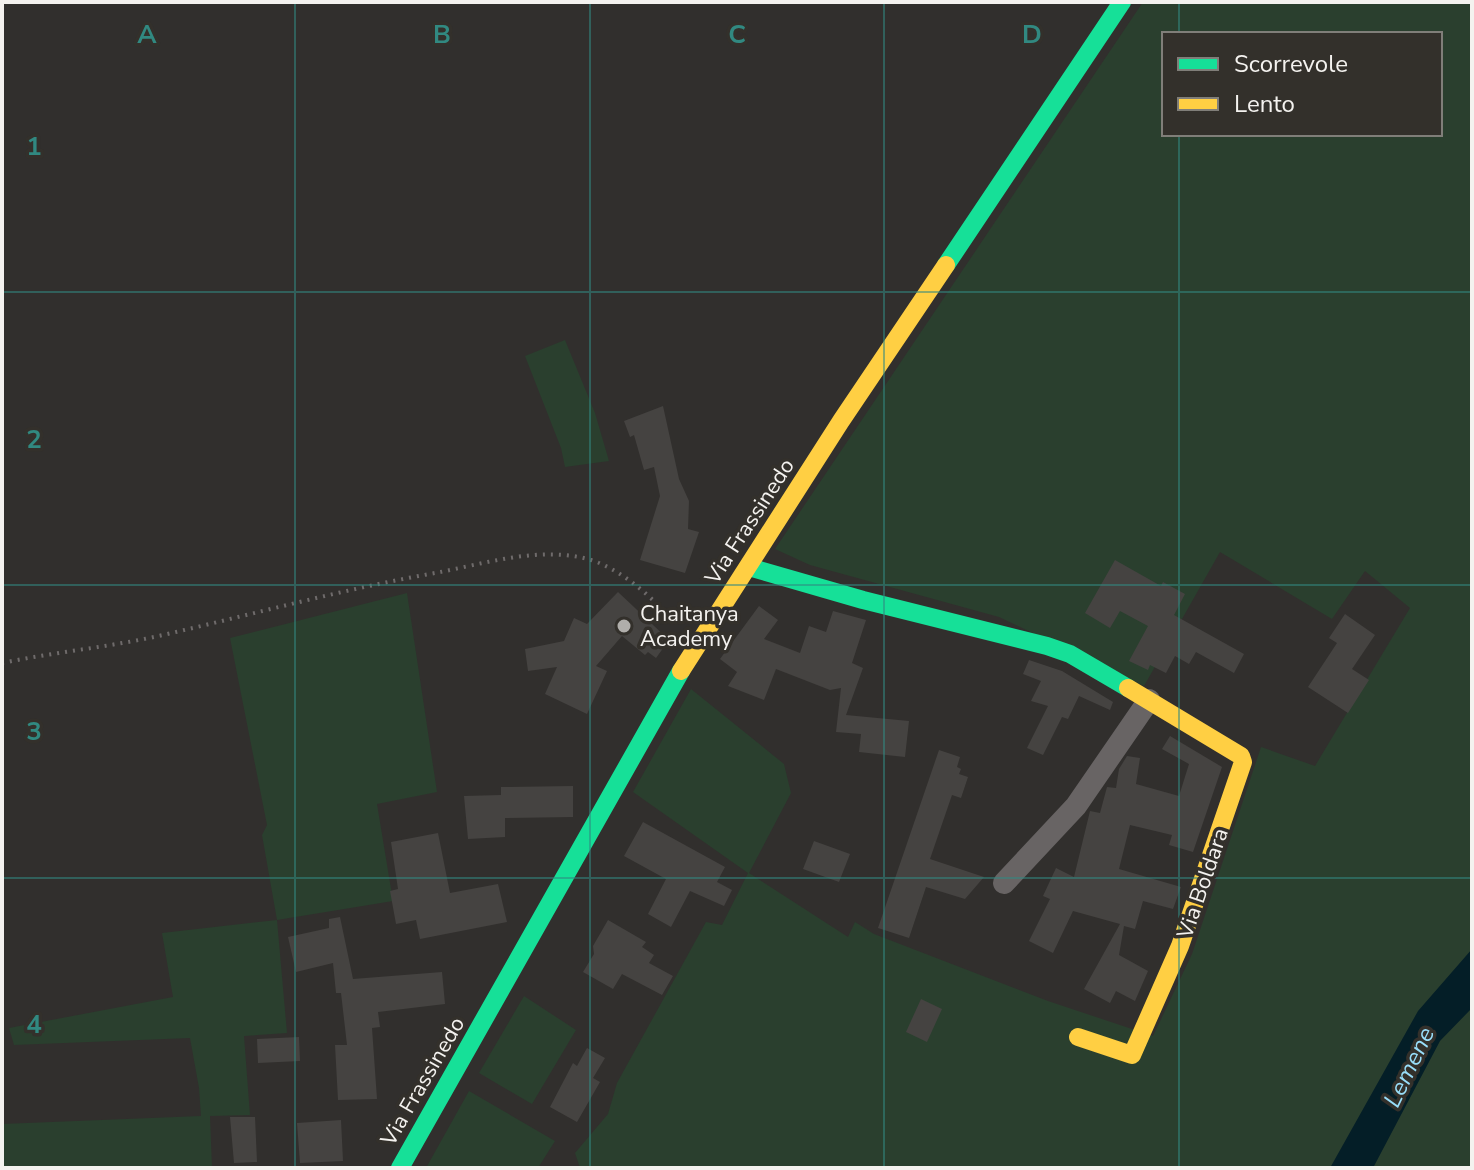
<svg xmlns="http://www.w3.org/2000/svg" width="1474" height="1170" viewBox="0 0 1474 1170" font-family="'Nunito Sans',sans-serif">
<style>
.green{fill:#2a3f2e;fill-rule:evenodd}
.water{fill:#041e27}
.building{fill:#454341}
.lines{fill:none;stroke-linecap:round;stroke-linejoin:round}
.path{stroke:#6f6b6b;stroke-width:4;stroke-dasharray:2 6;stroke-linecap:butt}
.street{stroke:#686464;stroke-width:22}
.fast{stroke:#16e098;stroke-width:18}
.slow{stroke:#ffcf43;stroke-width:18}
.grid{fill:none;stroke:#318981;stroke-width:2;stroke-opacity:0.55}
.poi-dot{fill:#b0aeab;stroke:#33302b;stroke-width:3}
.labels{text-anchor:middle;stroke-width:7;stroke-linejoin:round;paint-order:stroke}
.street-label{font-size:22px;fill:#f4f2ef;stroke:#33302b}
.poi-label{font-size:22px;fill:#f4f2ef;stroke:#33302b;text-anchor:start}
.water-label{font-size:24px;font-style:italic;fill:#98ddf9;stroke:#33302b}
.grid-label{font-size:26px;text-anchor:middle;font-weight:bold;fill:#318981;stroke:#33302b;stroke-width:7;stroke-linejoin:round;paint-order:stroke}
</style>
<rect width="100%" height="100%" fill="#312f2d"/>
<g class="green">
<path d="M1143,2h329v1166h-892l-5,-15 33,-39 9,-31 89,-161 16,3 26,-52 -115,-81 58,-103 93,75 7,29 -42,80 99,64 7,-15 19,12 174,67 105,35 39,-82 69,-207 54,19 95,-158 -45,-37 -33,48 -112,-67 -76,134 -145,-69 -189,-52 -35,-16zM1164,34h276v100h-276z"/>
<polygon points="565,340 595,413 609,461 565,467 561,448 525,356"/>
<polygon points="407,593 437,792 377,804 393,901 277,920 287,1033 244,1036 250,1115 210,1116 212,1168 2,1168 2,1124 201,1116 199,1088 190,1038 14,1045 9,1028 173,997 162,933 277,920 262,835 267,825 230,638"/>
<polygon points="524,996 576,1030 532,1104 479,1073"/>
<polygon points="469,1091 555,1141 538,1168 426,1168"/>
</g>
<polygon class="water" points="1472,949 1472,1008 1440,1041 1373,1168 1330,1168 1418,1011"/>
<g class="building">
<polygon points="663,406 679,479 689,501 688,529 699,532 685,573 640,560 660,496 654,467 644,470 634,435 630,437 624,421"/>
<polygon points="1115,560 1161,586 1163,582 1185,594 1174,615 1244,654 1234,673 1196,652 1189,664 1175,656 1166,673 1150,665 1148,670 1129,661 1148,626 1120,611 1110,628 1085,613"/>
<polygon points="618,592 669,640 656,658 648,652 645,655 622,636 596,666 607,671 587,714 545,694 557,667 528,671 525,649 564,641 574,618 587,624"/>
<polygon points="759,606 778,620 764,639 800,653 809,626 826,632 833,611 866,620 852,663 863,668 846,715 909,721 905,757 859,752 861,734 836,732 841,688 830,690 776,669 764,700 728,686 737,672 720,659"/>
<polygon points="1345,614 1375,635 1352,669 1369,680 1348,713 1308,687 1337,643 1329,638"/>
<polygon points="1029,660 1062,671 1113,702 1110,710 1079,696 1068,719 1062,717 1043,755 1027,748 1048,706 1031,701 1041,681 1023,674"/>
<polygon points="1170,736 1222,767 1193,852 1169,845 1172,835 1130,825 1119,869 1181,887 1173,909 1143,901 1135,929 1124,926 1119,955 1148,971 1135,1001 1116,991 1110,1003 1084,989 1120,924 1073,911 1053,953 1029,941 1050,899 1043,896 1056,868 1074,877 1090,811 1100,813 1107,787 1116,788 1119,769 1127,756 1140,758 1136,784 1179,796 1189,764 1162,749"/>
<polygon points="939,750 960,757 957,767 961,769 959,774 968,777 961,798 952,795 930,859 984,877 965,899 926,887 909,938 878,928"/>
<polygon points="573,786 573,817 505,818 505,837 468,839 464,796 501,795 501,787"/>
<polygon points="643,822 725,867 717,882 732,890 724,906 690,891 671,927 648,914 666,879 624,856"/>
<polygon points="438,833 450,893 498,884 507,922 420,939 416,920 396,924 390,891 398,889 391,842"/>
<polygon points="814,841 850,854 839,882 803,869"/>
<polygon points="340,917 353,979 442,972 445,1004 378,1012 380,1027 372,1028 377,1099 338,1100 335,1045 347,1045 341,993 336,993 333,963 296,972 288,937 329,928 329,919"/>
<polygon points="608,920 646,942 642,947 654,955 649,963 673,976 662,995 622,974 613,989 583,972 594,954 593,946"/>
<polygon points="921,999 942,1009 927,1042 906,1032"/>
<polygon points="299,1037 300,1061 258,1063 257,1039"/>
<polygon points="587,1048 605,1058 593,1078 600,1082 577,1122 550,1107 573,1063 577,1066"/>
<polygon points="230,1117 255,1117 257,1162 234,1163"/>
<polygon points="341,1120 343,1161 300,1163 297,1123"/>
</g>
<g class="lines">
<path class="path" d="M2,663c53,-11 108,-16 161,-28 91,-21 181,-46 272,-62 49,-9 106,-28 156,-13 34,11 63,40 87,65"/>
<polyline class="street" points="1004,883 1076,806 1149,700"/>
<g class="fast">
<polyline points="946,265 1122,2"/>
<polyline points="749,567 863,600 1047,646 1070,654 1128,688"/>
<polyline points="400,1168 681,671"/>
</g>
<g class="slow">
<polyline points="681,671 841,421 946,265"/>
<polyline points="1078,1037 1132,1055 1180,946 1243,762 1241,756 1128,688"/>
</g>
</g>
<path class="grid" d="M295,2v1166M590,2v1166M884,2v1166M1179,2v32M1179,134v1034M2,292h1470M2,585h1470M2,878h1470"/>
<circle class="poi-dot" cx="624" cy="626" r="8"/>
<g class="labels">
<g class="street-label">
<text transform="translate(749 521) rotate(-57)" y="8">Via Frassinedo</text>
<text transform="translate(1202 883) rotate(-71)" y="8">Via Boldara</text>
<text transform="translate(422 1081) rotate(-60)" y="8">Via Frassinedo</text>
</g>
<g class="poi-label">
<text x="640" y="621">Chaitanya<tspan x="640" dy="25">Academy</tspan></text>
</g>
<g class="water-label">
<text transform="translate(1409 1067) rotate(-64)" y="8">Lemene</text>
</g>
</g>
<g class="grid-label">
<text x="147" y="43">A</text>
<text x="442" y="43">B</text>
<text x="737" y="43">C</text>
<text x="1032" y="43">D</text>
<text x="34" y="155">1</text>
<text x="34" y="448">2</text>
<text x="34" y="740">3</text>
<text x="34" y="1033">4</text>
</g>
<rect width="1474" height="1170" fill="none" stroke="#f4f2ef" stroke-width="8"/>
<rect x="1162" y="32" width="280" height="104" fill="#33302b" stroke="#807e79" stroke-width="2"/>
<rect x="1178" y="58" width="40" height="12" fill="#16e098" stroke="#807e79" stroke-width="2"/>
<text x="1234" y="72" font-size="24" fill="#f4f2ef">Scorrevole</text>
<rect x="1178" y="98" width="40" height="12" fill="#ffcf43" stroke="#807e79" stroke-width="2"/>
<text x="1234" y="112" font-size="24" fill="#f4f2ef">Lento</text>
</svg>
